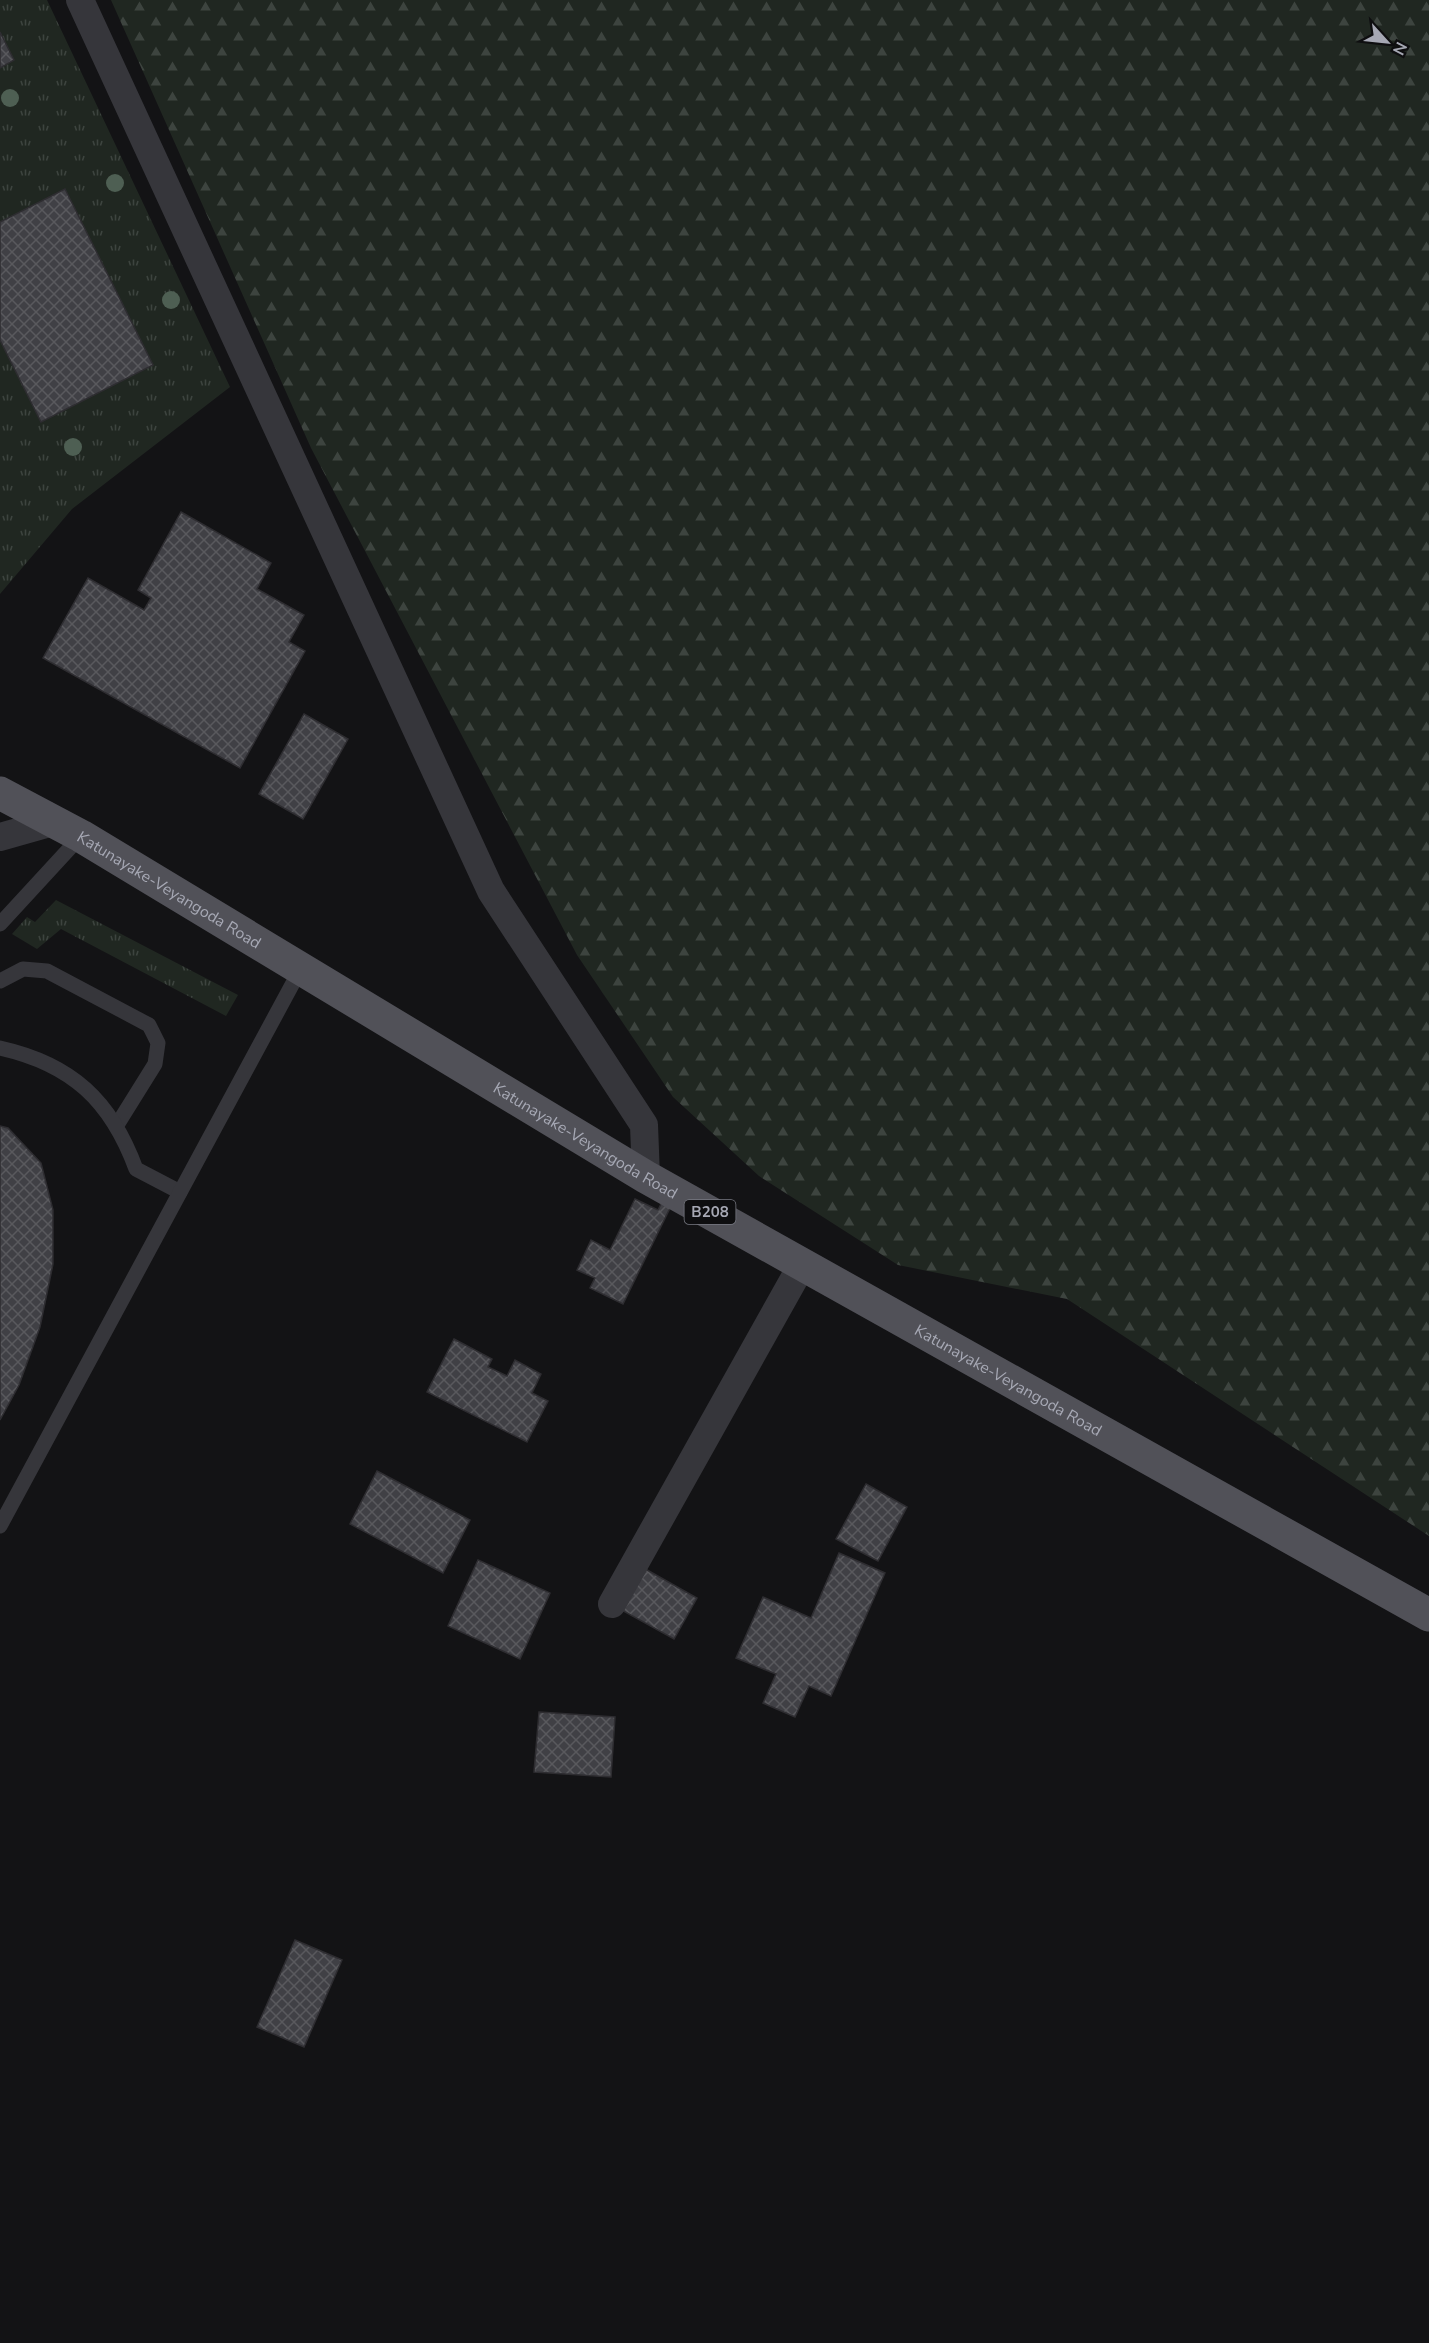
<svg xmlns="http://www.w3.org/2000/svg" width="1429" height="2343" viewBox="0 0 1429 2343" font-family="'Nunito Sans',sans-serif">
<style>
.grass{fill:url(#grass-tufts)}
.forest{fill:url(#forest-firs)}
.building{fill:url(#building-cross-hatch);stroke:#2e2d31;stroke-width:1.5}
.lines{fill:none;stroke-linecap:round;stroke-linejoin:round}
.lane{stroke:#36363b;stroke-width:15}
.street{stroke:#36363b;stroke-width:28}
.primary{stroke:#515158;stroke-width:33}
.tree{fill:#4e5f53}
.labels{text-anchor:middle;stroke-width:4.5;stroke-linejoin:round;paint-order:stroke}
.shield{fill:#0e0e10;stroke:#787a83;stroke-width:1.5}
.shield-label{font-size:15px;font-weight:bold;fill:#a6a8b4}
.street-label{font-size:16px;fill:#a6a8b4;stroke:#0e0e10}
</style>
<defs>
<pattern id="grass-tufts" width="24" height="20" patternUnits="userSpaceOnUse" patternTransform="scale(1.5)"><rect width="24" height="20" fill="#202721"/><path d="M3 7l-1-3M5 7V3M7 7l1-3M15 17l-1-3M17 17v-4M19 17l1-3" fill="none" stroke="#3d443f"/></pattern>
<pattern id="forest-firs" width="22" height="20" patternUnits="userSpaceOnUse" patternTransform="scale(1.5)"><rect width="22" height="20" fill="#202721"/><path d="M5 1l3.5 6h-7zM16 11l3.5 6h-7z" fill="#3d443f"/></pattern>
<pattern id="building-cross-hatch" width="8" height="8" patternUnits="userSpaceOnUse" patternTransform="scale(1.5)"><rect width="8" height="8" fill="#404045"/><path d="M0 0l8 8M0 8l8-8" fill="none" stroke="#59595d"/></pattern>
</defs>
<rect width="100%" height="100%" fill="#131315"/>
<g class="grass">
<polygon points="0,0 47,0 230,387 72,509 0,594"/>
<polygon points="56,900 238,995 226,1016 61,929 37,949 12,934 27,917 35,922"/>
</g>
<polygon class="forest" points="111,0 1429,0 1429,1536 1067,1299 898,1265 759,1176 673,1097 577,955 311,448"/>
<g class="building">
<polygon points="0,32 14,60 0,68"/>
<polygon points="65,189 153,365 41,422 0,340 0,222"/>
<polygon points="181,512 271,563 257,589 304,615 289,642 305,651 240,768 43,658 88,578 144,610 151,598 138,590"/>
<polygon points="304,714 348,739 303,819 259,794"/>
<polygon points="0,1126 8,1128 41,1163 53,1210 53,1264 40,1327 19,1385 0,1420"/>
<polygon points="635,1199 658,1210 662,1202 671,1206 623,1304 590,1288 595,1278 577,1270 591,1240 610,1250"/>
<polygon points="454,1339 492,1359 488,1367 507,1376 515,1360 541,1374 532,1393 548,1401 527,1442 427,1392"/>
<polygon points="377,1471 470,1520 443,1573 350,1524"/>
<polygon points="866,1484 907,1507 878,1561 836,1539"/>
<polygon points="839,1553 885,1573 831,1696 809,1686 795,1717 763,1703 776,1674 736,1658 763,1597 811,1618"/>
<polygon points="478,1560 550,1593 520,1659 448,1626"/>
<polygon points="640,1566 697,1598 674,1639 618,1608"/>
<polygon points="539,1712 615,1717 611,1777 534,1772"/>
<polygon points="295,1940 342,1960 304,2047 257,2027"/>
</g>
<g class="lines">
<g class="lane">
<polyline points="0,924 81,836"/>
<polyline points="0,981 23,969 47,971 149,1025 158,1043 155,1064 117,1125"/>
<path d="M0,1048c72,16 111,53 136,121l44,23"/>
<polyline points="0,1526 300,970"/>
</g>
<g class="street">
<polyline points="80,0 491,891 644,1125 646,1177"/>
<polyline points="0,837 53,822"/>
<polyline points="612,1604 803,1263"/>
</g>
<path class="primary" id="s1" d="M0,793l81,43 565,341 783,438"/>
</g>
<g class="tree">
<circle cx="10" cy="98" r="9"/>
<circle cx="115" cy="183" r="9"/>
<circle cx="171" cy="300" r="9"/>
<circle cx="73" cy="447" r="9"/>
</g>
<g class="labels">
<rect class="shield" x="684.5" y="1200" width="51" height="24" rx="4.5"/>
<g class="shield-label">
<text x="710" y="1217">B208</text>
</g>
<g class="street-label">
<text dy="6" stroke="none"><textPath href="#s1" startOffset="195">Katunayake-Veyangoda Road</textPath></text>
<text dy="6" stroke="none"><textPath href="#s1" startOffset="681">Katunayake-Veyangoda Road</textPath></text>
<text dy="6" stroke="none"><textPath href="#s1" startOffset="1167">Katunayake-Veyangoda Road</textPath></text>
</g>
</g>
<g transform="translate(1387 42) rotate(117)" stroke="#0e0e10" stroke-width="4.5" paint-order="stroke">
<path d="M0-4.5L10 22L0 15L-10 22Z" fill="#a6a8b4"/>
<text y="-9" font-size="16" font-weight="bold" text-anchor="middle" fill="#a6a8b4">N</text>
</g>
</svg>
